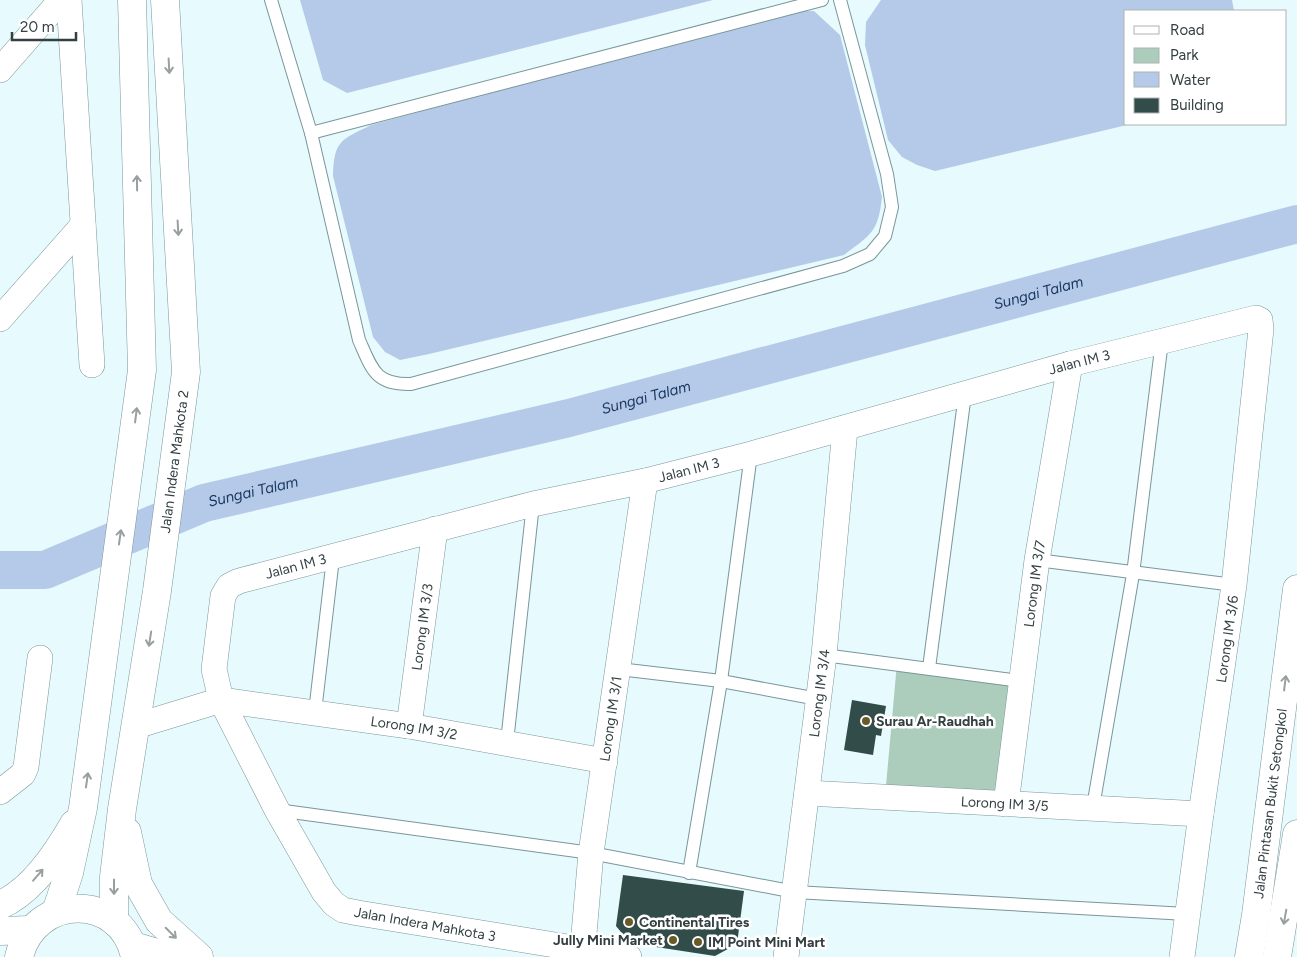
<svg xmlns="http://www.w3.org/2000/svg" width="1297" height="957" viewBox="0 0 1297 957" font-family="Figtree,sans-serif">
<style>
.green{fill:#accdbc}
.water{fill:#b5cae8}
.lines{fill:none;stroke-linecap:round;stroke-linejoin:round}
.river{stroke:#b5cae8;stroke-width:38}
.building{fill:#324c49}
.lane-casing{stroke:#7a969b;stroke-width:14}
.street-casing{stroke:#7a969b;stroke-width:26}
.secondary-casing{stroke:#7a969b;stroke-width:29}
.lane{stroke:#fff;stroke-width:12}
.street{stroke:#fff;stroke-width:25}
.secondary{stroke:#fff;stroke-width:28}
.oneway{stroke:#999fa0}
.poi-dot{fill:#695a27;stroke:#fff;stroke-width:2}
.labels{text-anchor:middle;stroke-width:5;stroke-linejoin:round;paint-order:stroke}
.street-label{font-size:14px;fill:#333f41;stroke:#fff}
.poi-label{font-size:14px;font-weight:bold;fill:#333f41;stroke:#fff;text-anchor:start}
.water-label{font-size:15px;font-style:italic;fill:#1b3860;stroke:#fff}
</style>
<rect width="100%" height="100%" fill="#e7fafd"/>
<polygon class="green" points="897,663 1020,681 1006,804 885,797"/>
<g class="water">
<polygon points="300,0 713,0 347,93 323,80"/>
<polygon points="881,0 1232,0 1234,11 1126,11 1126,124 1131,124 935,171 917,165 902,157 888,140 865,45 866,22"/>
<path d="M792,11h22l26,24 42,162c-4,36 -11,37 -38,58l-415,99 -29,6 -15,-8 -12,-15 -40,-161c1,-36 8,-36 38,-51z"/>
</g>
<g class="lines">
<path class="river" id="s1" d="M0,570h45l159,-67 365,-85 728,-194"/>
</g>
<g class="building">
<polygon points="852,700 886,706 881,736 876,735 873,755 844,750"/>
<polygon points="623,875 744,891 737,944 715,956 630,943 616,926"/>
</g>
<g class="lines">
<defs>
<g id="lane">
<path d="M271,0l40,133 48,207c13,29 16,45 52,44l432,-118 27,-12 15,-18 7,-29 -5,-33 -47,-174"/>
<polyline points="311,133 822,0"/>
<polyline points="1037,560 1234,585"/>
<polyline points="824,655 1020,681"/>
<polyline points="929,668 965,394"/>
<polyline points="619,669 721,681 818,699"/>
<polyline points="315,712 333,558"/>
<polyline points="507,742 533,504"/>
<polyline points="1093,807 1133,574 1162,341"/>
<polyline points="277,810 591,853 795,892 1187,914"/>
<polyline points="689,873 721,681 751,454"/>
</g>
<g id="street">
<polyline points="69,0 92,365"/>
<polyline points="0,70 61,0"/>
<polyline points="0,319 83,225"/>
<path id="s2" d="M136,726l85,-26 188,26 196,35"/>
<path id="s3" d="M409,726l26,-197"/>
<polyline points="0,792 23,774 26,767 40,658"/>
<path id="s4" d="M807,793l394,21"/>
<path id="s5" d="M1006,804l31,-244 33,-196"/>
<path id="s6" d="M582,957l9,-104 54,-372"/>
<path id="s7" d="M629,957l-271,-44 -15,-3 -9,-6 -10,-12 -47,-82 -56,-110 -7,-31 9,-73 6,-10 10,-5 294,-77 112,-23 106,-27 319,-90 186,-46 4,2 1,9 -27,256 -33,229 -19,143"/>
<path id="s8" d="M786,957l38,-302 21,-226"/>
</g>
<g id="secondary">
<polyline points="127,832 138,884 159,921 199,957"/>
<path d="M0,905c31,-13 58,-53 74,-81"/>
<polyline points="56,912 69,873 83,808 142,370 132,0"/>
<path id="s9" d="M114,921v-44l8,-68 35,-218 29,-219 -21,-372"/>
<polyline points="0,931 30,930"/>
<polyline points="133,946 170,957"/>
<path d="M19,957c15,-64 103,-65 116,0"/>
<path id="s10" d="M1249,957l7,-42 41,-326"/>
<polyline points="1277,957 1297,834"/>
</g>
</defs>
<use href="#lane" class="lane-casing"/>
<use href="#street" class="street-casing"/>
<use href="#secondary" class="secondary-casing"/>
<use href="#lane" class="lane"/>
<use href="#street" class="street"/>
<use href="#secondary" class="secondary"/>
</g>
<defs><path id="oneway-shaft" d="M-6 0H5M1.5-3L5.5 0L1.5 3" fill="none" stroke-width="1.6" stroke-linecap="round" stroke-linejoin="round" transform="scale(1.25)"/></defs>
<g class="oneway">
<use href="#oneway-shaft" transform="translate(169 66) rotate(87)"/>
<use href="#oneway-shaft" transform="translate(137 183) rotate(-91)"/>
<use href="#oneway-shaft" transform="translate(178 228) rotate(87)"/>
<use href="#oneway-shaft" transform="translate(136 415) rotate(-83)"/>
<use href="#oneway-shaft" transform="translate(120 537) rotate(-82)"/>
<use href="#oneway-shaft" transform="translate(150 639) rotate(99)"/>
<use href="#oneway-shaft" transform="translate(1285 683) rotate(-83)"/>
<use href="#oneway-shaft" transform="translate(87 780) rotate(-82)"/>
<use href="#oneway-shaft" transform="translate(38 875) rotate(-49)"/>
<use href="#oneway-shaft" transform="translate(114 887) rotate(90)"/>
<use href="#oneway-shaft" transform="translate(1285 917) rotate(100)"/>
<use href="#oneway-shaft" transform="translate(171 933) rotate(45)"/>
</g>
<g class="poi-dot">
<circle cx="866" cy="721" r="5"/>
<circle cx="629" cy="922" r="5"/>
<circle cx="673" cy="940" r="5"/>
<circle cx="698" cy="942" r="5"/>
</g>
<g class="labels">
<g class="street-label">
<text dy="5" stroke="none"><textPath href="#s7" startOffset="1531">Jalan IM 3</textPath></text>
<text dy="5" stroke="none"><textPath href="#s9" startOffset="464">Jalan Indera Mahkota 2</textPath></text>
<text dy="5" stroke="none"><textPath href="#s7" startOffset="1126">Jalan IM 3</textPath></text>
<text dy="5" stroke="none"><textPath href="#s7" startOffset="721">Jalan IM 3</textPath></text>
<text dy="5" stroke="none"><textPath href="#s5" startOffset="222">Lorong IM 3/7</textPath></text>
<text dy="5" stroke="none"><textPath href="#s3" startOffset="100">Lorong IM 3/3</textPath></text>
<text transform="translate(1227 639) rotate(-82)" y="5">Lorong IM 3/6</text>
<text dy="5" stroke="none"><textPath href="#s8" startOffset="266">Lorong IM 3/4</textPath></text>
<text dy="5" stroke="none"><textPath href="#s6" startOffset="240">Lorong IM 3/1</textPath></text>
<text dy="5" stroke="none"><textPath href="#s2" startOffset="284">Lorong IM 3/2</textPath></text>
<text dy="5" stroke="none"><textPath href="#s4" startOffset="198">Lorong IM 3/5</textPath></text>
<text dy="5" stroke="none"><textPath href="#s10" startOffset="155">Jalan Pintasan Bukit Setongkol</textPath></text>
<text transform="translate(425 924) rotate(10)" y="5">Jalan Indera Mahkota 3</text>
</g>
<g class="poi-label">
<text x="876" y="726">Surau Ar-Raudhah</text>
<text x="639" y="927">Continental Tires</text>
<text x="663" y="945" text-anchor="end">Jully Mini Market</text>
<text x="708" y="947">IM Point Mini Mart</text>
</g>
<g class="water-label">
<text dy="5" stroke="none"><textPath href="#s1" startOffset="1078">Sungai Talam</textPath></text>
<text dy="5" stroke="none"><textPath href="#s1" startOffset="672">Sungai Talam</textPath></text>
<text dy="5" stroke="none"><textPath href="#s1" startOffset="268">Sungai Talam</textPath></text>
</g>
</g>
<rect x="1124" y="10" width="162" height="115" fill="#ffffff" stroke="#adb2b3"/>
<rect x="1134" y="26" width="25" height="8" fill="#ffffff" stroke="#adb2b3"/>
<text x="1170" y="35" font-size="15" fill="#333f41">Road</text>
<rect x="1134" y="48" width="25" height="15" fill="#accdbc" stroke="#adb2b3"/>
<text x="1170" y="60" font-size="15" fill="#333f41">Park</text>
<rect x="1134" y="72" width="25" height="15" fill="#b5cae8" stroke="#adb2b3"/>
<text x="1170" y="85" font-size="15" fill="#333f41">Water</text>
<rect x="1134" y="98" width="25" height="15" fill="#324c49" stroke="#adb2b3"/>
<text x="1170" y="110" font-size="15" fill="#333f41">Building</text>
<path d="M12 32v8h64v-8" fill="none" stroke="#333f41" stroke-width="2.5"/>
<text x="20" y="32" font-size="15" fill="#333f41" stroke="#ffffff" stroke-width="4" paint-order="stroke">20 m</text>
</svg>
